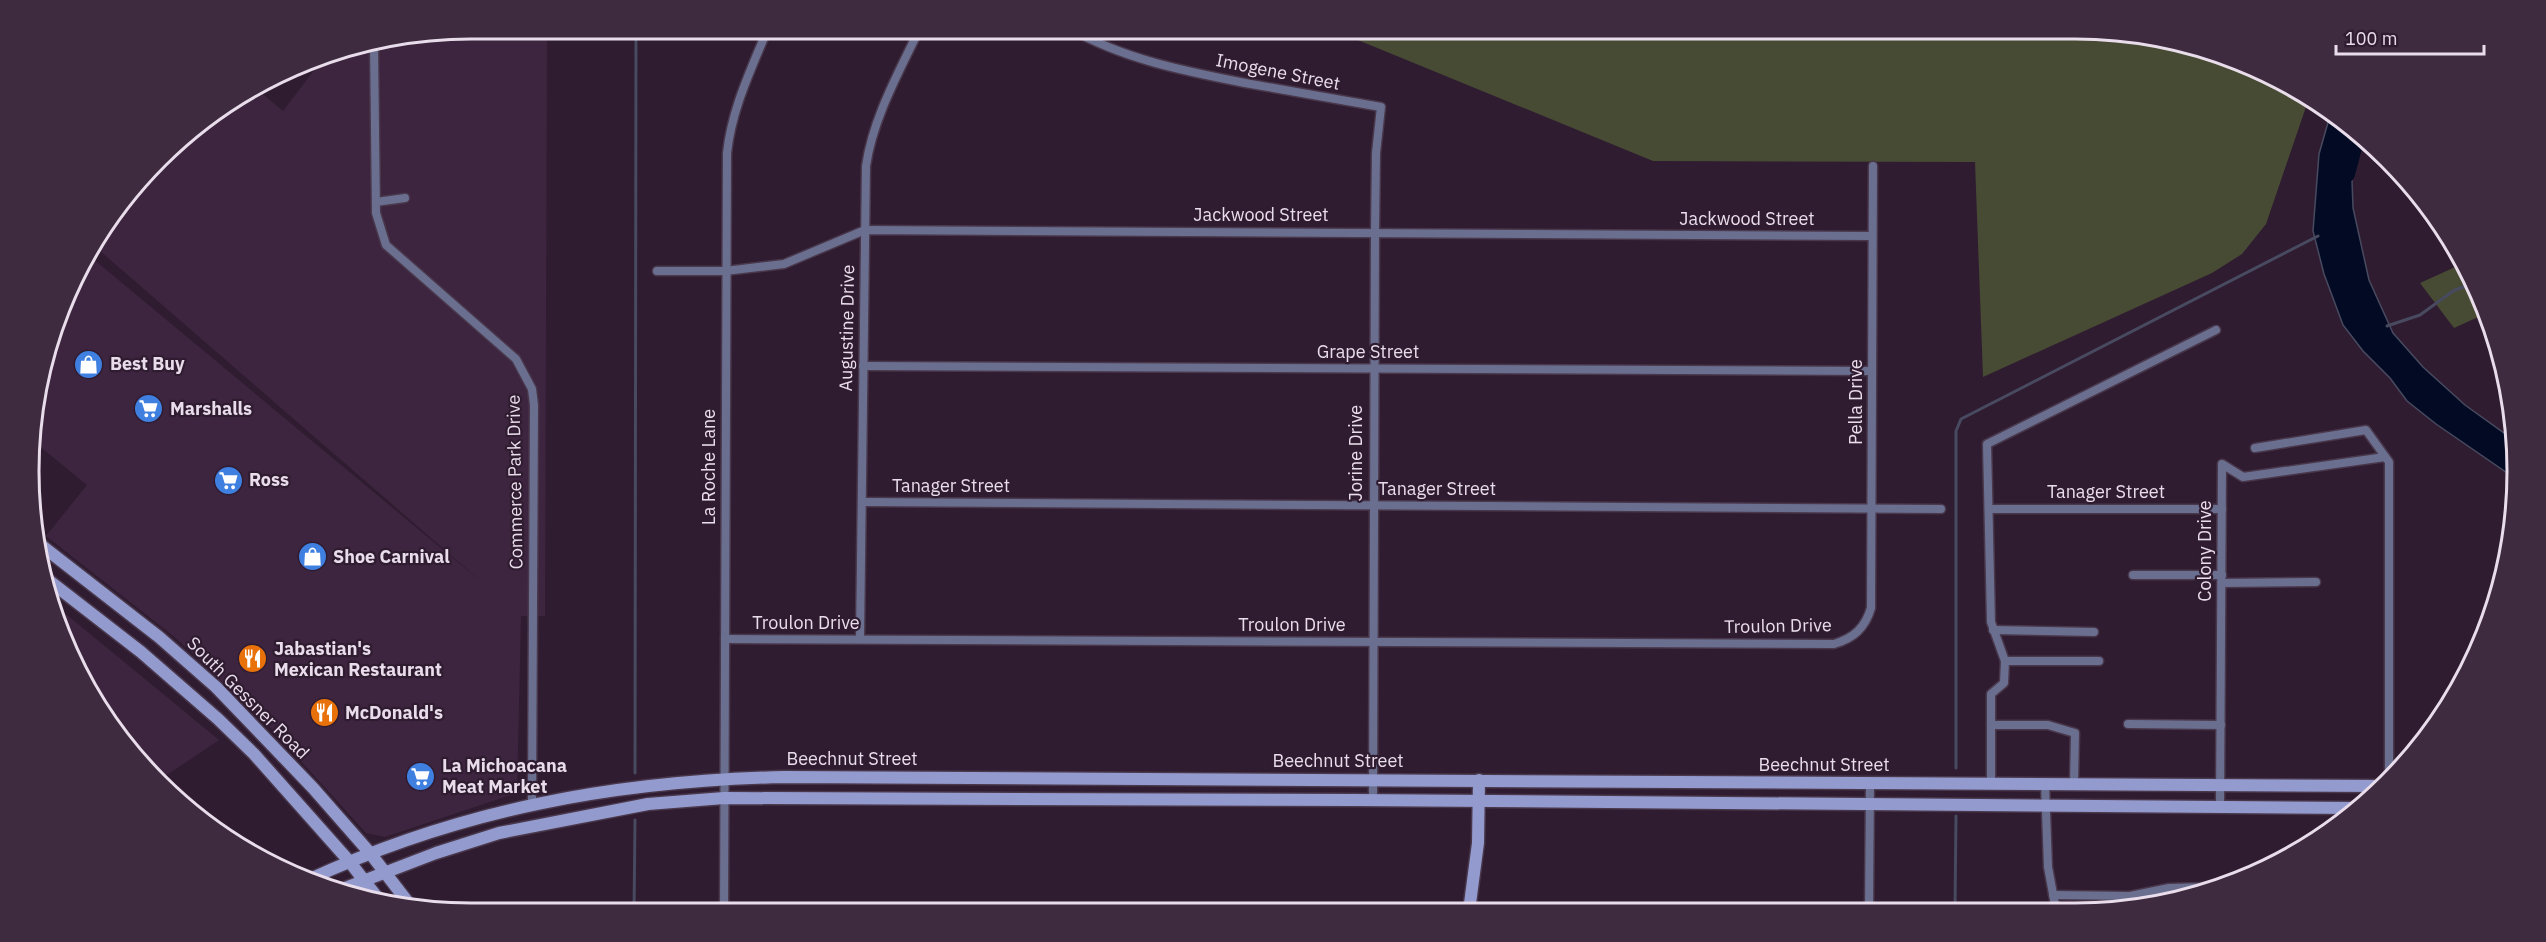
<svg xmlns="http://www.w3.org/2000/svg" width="2546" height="942" viewBox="0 0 2546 942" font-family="'IBM Plex Sans',sans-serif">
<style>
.built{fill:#3d253f}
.green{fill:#474b33}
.water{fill:#030b24;stroke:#484a60;stroke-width:1.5}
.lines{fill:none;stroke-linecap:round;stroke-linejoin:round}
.stream{stroke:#484a60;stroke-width:3}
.river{stroke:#030b24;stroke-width:18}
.street-casing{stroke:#49374b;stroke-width:11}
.secondary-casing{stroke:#49374b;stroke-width:15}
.street{stroke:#6a6f90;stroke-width:8}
.secondary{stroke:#939ace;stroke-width:12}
.labels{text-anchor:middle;stroke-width:4.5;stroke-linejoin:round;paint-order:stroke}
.street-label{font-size:18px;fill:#eaddeb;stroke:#2f1c31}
.poi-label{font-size:18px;font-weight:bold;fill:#eaddeb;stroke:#2f1c31;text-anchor:start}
.rim{fill:none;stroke:#eaddeb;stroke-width:3}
</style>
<rect width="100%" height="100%" fill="#2f1c31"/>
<g class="built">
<polygon points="471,29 547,29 545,616 521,616 517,793 385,837 366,833 271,728 177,639 46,536 87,485 33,441 32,413 52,329 86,253 483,583 92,244 180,138 250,88 253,86 283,111 328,52"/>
<polygon points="50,601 219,740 161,779 103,717 62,640"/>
</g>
<g class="green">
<polygon points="1331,29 2075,29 2190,44 2271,74 2309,98 2266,224 2242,254 2212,273 1983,377 1975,162 1653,161"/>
<polygon points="2464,263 2487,313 2454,328 2420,283"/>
</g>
<polygon class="water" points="2331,112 2356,131 2351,153 2353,208 2369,280 2393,333 2423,367 2465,405 2515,441 2516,479 2436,424 2407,401 2390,378 2363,351 2343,325 2324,274 2313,231 2319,154"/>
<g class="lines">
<g class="stream">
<polyline points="2387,326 2420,315 2453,291 2473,283"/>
<polyline points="1956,768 1956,431 1961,419 2318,236"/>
<polyline points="635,773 636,28"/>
<polyline points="1955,910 1956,816"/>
<polyline points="634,913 635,820"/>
</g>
<polyline class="river" points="2346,174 2357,132"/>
<defs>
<g id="street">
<path d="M1069,28c54,31 115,43 176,55 45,8 91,16 136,24l-5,46 -1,79 -2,568"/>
<polyline points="374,45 376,213 386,245 516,359 532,389 534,405 532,804"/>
<polyline points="376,202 405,198"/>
<polyline points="657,271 725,271 784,264 865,230 1872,236"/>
<polyline points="863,366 1872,371"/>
<polyline points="2255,448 2366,430 2389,462 2389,779"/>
<polyline points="862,502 1941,509"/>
<polyline points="1989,509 2222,509"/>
<polyline points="2133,575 2222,575"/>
<polyline points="2222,583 2316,582"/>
<polyline points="1993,630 2094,632"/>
<path d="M725,639l1109,5c20,-6 31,-16 37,-36l2,-442"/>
<path d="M860,639l6,-473c7,-48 33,-94 54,-138"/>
<polyline points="2005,661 2099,661"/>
<polyline points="2128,724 2221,725"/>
<polyline points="1991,725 2048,725 2075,733 2074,784"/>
<polyline points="1991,784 1991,694 2004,683 2005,661 1991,622 1987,444 2216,330"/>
<polyline points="2045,784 2048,867 2056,910"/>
<polyline points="2220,806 2222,464 2243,477 2385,457"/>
<polyline points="2053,895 2130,896 2169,888 2209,887"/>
<polyline points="1869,910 1870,783"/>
<path d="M724,913l3,-760c5,-45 24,-83 41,-125"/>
</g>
<g id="secondary">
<polyline points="37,542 159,637 216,687 313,788 370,853 410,905"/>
<polyline points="43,576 141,652 218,719 254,754 349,861 380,901"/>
<path d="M308,880c153,-71 308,-99 476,-103l1598,9"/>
<polyline points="337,891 436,853 499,833 648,804 724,798 1354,800 2361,808"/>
<polyline points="1469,911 1478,843 1479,780"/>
</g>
</defs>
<use href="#street" class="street-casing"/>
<use href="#secondary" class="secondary-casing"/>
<use href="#street" class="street"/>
<use href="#secondary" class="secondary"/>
</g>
<defs>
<symbol id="shop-disc" viewBox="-11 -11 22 22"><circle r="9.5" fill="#3f7fe0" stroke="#2f1c31"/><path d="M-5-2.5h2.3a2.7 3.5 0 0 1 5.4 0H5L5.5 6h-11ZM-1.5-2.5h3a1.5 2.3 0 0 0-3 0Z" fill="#fff"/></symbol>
<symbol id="supermarket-disc" viewBox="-11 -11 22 22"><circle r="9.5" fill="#3f7fe0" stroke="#2f1c31"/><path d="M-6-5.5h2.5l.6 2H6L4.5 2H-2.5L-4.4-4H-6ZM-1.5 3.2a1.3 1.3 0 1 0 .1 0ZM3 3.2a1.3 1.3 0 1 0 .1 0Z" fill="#fff"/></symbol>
<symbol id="restaurant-disc" viewBox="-11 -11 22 22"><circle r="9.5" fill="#e8710a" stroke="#2f1c31"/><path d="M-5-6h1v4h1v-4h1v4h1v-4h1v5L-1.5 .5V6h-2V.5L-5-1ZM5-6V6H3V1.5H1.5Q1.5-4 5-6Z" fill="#fff"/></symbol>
</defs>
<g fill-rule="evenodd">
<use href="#shop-disc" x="72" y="348" width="33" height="33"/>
<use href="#supermarket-disc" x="132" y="392" width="33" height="33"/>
<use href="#supermarket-disc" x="212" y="464" width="33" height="33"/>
<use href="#shop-disc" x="296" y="540" width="33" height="33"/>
<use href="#restaurant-disc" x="236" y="642" width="33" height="33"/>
<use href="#restaurant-disc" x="308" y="696" width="33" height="33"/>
<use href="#supermarket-disc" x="404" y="760" width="33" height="33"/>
</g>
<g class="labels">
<g class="street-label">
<text transform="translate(1278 72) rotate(11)" y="6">Imogene Street</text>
<text x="1261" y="221">Jackwood Street</text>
<text x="1747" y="225">Jackwood Street</text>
<text transform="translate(847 328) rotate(-89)" y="6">Augustine Drive</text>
<text x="1368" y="358">Grape Street</text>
<text transform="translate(1856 402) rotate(-90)" y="6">Pella Drive</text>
<text transform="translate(1356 453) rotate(-90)" y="6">Jorine Drive</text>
<text transform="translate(709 467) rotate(-90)" y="6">La Roche Lane</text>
<text transform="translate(515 482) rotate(-91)" y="6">Commerce Park Drive</text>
<text x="951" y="492">Tanager Street</text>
<text x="1437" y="495">Tanager Street</text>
<text x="2106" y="498">Tanager Street</text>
<text transform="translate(2205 551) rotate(-90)" y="6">Colony Drive</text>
<text x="806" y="629">Troulon Drive</text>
<text x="1292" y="631">Troulon Drive</text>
<text transform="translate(1778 626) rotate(-1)" y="6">Troulon Drive</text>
<text transform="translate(248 698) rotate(45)" y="6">South Gessner Road</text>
<text x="852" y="765">Beechnut Street</text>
<text x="1338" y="767">Beechnut Street</text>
<text x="1824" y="771">Beechnut Street</text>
</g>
<g class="poi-label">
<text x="110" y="370">Best Buy</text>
<text x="170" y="415">Marshalls</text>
<text x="249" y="486">Ross</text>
<text x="333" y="563">Shoe Carnival</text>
<text x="274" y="655">Jabastian's<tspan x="274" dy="21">Mexican Restaurant</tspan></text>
<text x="345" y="719">McDonald's</text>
<text x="442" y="772">La Michoacana<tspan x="442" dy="21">Meat Market</tspan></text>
</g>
</g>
<path d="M0 0H2546V942H0ZM471 39H2075A432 432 0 0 1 2507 471V471A432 432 0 0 1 2075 903H471A432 432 0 0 1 39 471V471A432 432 0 0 1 471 39Z" fill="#3e2b40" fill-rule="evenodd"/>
<path class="rim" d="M471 39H2075A432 432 0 0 1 2507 471V471A432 432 0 0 1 2075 903H471A432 432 0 0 1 39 471V471A432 432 0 0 1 471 39Z"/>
<path d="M2336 45v9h148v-9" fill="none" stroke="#eaddeb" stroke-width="3"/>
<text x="2345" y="45" font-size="18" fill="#eaddeb" stroke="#2f1c31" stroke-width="4.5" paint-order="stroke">100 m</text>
</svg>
